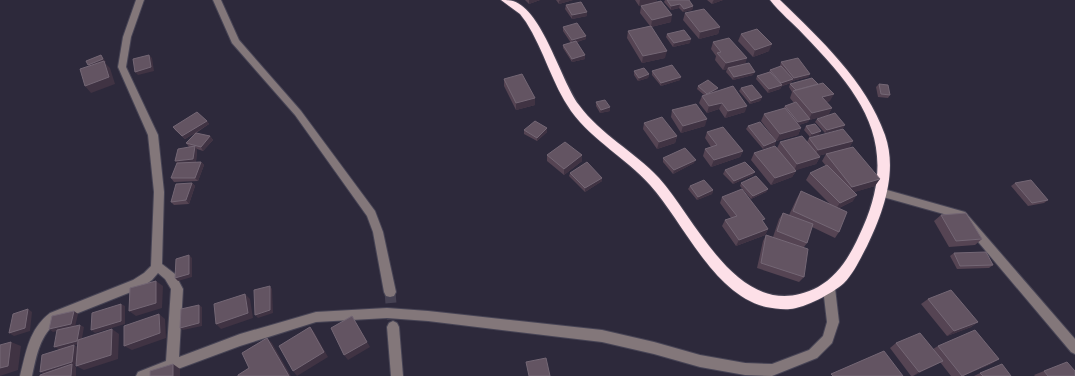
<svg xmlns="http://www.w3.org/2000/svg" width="1075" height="376" viewBox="0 0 1075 376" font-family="'Roboto Serif',serif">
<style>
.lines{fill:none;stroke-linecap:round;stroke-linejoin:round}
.minor-tunnel{stroke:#464253;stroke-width:11;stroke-dasharray:11 5.5;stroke-linecap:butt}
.minor-casing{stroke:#474455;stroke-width:2}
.highway-casing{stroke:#474455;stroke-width:2}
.minor{fill:#83777a;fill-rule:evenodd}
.highway{fill:#fde0e8;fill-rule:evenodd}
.wall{fill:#554453}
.shaded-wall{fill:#403343}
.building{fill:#635462;stroke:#746775}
</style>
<rect width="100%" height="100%" fill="#2d293b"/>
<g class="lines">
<polyline class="minor-tunnel" points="390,292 393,327"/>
<defs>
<g id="minor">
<path d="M136,0h8l-13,37 -5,30 32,68 6,57 -2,72 13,10 8,15 -4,68 61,-23 76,-22 71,-4 41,3 174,19 52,12 46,13 45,8 27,1 37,-14 14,-14 4,-14 -4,-34 2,-4 4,-1 4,1 2,4 4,34 -7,21 -15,15 -45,18 -27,-1 -45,-8 -46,-13 -52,-12 -174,-21 -41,-3 -71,4 -76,24 -81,30h-23l2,-4 28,-11 5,-72 -6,-10 -7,-6 -6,7 -11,8 -83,33c-18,14 -21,33 -26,55h-12c6,-24 9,-47 30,-63l83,-33 11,-7 7,-7 3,-74 -6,-57 -30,-68 5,-30z"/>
<polygon points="213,0 221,0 239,40 301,111 375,211 383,232 396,292 394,296 390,297 386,296 384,292 373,232 367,216 295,115 232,43"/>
<polygon points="880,188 965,212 1075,339 1075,354 1071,352 958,218 876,195 875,192 876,189"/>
<polygon points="393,321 397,323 399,327 403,376 391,376 387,327 389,323"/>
</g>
<path id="highway" d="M501,0c4,0 9,0 12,1 30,10 47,78 66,104 22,30 55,46 80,73 40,45 82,149 159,109 23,-13 35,-37 45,-60 37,-84 -2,-133 -59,-192 -11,-12 -24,-22 -34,-35h10c40,39 86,81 105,135 13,37 -2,78 -18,111 -7,13 -13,27 -23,37 -11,10 -39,25 -54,26 -7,1 -17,-1 -24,-2 -53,-13 -82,-84 -116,-122 -24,-27 -57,-44 -79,-74 -19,-27 -27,-61 -45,-89l-6,-8z"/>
</defs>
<use href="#minor" class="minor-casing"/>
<use href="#highway" class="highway-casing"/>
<use href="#minor" class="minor"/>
<use href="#highway" class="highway"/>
</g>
<g class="wall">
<polygon points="525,0 540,0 529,4"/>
<polygon points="556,0 573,0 559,4"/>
<polygon points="635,0 657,0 657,2 671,22 651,27 665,58 642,63 627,38 628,31 650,26 640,13 641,6 639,6"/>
<polygon points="665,0 689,0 693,6 692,10 683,12 679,8 671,10 664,2"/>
<polygon points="707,0 723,0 712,4"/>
<polygon points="566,5 587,16 572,19 565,9"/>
<polygon points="685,13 720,27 718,34 699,39 683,20"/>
<polygon points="563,27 586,39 577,42 585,59 572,62 563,48 563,45 571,43 563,31"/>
<polygon points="667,34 690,43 673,47 666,37"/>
<polygon points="741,34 769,51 753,57 738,41"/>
<polygon points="713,42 745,64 753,75 733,80 726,72 727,69 723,70 715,60 716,56 711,49"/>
<polygon points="781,62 810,74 808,77 792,81 791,83 782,86 780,89 768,93 756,79 757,76 769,72 770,70 780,67 780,66"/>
<polygon points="634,71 649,74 648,78 638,81 634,75"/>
<polygon points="652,71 680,80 661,86 652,75"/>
<polygon points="504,79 535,105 516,110 504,86"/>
<polygon points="790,84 817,85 830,101 826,102 832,108 828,115 809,120 808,122 799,125 801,128 798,135 776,141 761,121 764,114 783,109 785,106 794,103 790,98 792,92 789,87"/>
<polygon points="879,84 890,95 888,98 878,97 876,87"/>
<polygon points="698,86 717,91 745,112 725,118 719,109 707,113 699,103 702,96 704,95 697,89"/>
<polygon points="741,88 762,97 760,101 750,104 739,91"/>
<polygon points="596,102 610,111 600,113 596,106"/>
<polygon points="672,110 705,126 681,133 671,117"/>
<polygon points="817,119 845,125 843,128 825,133 815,122"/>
<polygon points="207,121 209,124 196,133 210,136 213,140 203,151 197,149 196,162 201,162 204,165 198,181 174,182 171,178 177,164 189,147 186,143 195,133 185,139 175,130 173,127"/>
<polygon points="644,123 677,136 675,143 657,149 643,129"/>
<polygon points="748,126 775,145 763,149 746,129"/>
<polygon points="806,126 819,135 810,137 804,130"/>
<polygon points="524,130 547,132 537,141 524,134"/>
<polygon points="707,132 743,151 740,157 711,167 703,156 705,149 711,147 705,138"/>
<polygon points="809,138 853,141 849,148 875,186 854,192 853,201 839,208 839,232 835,238 812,227 807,243 804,247 804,277 799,282 757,268 763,241 766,235 773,237 779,219 783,213 789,215 797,198 801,191 830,204 806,180 810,173 826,166 822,161 826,154 847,148 818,156 820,157 816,164 795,170 796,171 792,177 771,185 751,160 754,153 777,148 780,142 807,142"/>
<polygon points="547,155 582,161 564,175 547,161"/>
<polygon points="663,158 694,163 673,174 663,162"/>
<polygon points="725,170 753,175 733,184 723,174"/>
<polygon points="570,173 602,181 585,192 569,176"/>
<polygon points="192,183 195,186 189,204 174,205 171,202"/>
<polygon points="741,183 768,189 766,192 751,199 740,186"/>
<polygon points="1015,183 1048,200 1044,203 1028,206 1011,186"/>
<polygon points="690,186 713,190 712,194 697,200 688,189"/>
<polygon points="722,197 763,222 768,229 765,235 736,246 722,226 725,220 731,218 720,203"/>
<polygon points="941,215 982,239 975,245 949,247 934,221"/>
<polygon points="954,253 993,265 989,268 957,269 950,256"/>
<polygon points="928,299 978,322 971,327 947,336 921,304"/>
<polygon points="896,343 933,349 938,346 999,359 991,364 963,376 951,376 940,362 913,376 911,376 890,348"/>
<polygon points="1044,371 1075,376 1035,376 1034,375"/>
<polygon points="980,373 1011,376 974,376"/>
</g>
<g class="shaded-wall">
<polygon points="529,0 540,0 529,4"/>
<polygon points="561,0 573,0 559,4 559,1"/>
<polygon points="640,0 657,0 657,3 639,6"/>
<polygon points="714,0 723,0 712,4 713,1"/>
<polygon points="680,4 679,8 671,10 671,6"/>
<polygon points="693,6 692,10 683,12 684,9"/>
<polygon points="587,12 587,16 572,19 572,15"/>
<polygon points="672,15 671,22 651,27 652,20"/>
<polygon points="720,27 718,34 699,39 700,32"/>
<polygon points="586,36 586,39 572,43 572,40"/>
<polygon points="691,39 690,43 673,47 674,43"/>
<polygon points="772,44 769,51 753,57 755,50"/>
<polygon points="667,51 665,58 642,63 643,56"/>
<polygon points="101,55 106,62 105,63 110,68 115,84 91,93 85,86 91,69 88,65"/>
<polygon points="149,55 152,58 154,71 138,75 135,72"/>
<polygon points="585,55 585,59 572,62 572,59"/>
<polygon points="747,58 745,65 728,68 727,69 723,70 726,63"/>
<polygon points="755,72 753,75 733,80 734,77"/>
<polygon points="649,74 648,78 638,81 639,78"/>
<polygon points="810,74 808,77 792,81 794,78"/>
<polygon points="681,77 680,80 661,86 661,83"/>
<polygon points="793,79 791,83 782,86 780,89 768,93 769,89 780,86 781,83"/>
<polygon points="718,88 717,91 706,97 707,94"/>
<polygon points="834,94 830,101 819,104 822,97"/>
<polygon points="762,97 760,101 750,104 751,101"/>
<polygon points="535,98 535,105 516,110 516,103"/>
<polygon points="722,103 719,109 707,113 709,106"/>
<polygon points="747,106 745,112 725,118 728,111"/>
<polygon points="610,107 610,111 600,113 601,110"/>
<polygon points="832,108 828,115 809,120 808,122 796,126 798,122 809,119 812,113"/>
<polygon points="707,119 705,126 681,133 683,126"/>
<polygon points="207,121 209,124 185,139 182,136"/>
<polygon points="845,125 843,128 825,133 827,130"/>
<polygon points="547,128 547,132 537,141 537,138"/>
<polygon points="801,128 798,135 776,141 780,134"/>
<polygon points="821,131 819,135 810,137 812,134"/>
<polygon points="210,136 213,140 203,151 201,147"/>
<polygon points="677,136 675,143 657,149 659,142"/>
<polygon points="776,141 775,145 763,149 764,146"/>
<polygon points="853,141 849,148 814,157 818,150"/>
<polygon points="195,146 197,149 196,162 178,165 175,161"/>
<polygon points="743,151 740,157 711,167 714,160"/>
<polygon points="582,155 582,161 564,175 564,169"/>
<polygon points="820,157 816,164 794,171 797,164"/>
<polygon points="696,160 694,163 673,174 674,170"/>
<polygon points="201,162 204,165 198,181 195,178"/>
<polygon points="796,171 792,177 771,185 775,178"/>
<polygon points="755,172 753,175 733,184 734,181"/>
<polygon points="602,178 602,181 585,192 585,188"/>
<polygon points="880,179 875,186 848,194 852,187"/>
<polygon points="192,183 195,186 189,204 186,200"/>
<polygon points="768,189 766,192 751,199 753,196"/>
<polygon points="713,190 712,194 697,200 698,197"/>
<polygon points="857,195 853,201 835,210 840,203"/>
<polygon points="768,229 765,235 736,246 739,240"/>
<polygon points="189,255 192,258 192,277 178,281 175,278"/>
<polygon points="156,281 163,286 162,308 136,316 129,311"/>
<polygon points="270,286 272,289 273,313 258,318 255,315"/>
<polygon points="245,294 250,299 253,318 221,329 216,324"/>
<polygon points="121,304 125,306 125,324 95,333 91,330"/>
<polygon points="199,305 202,307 202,326 183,330 180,328"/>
<polygon points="28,309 32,312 30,331 14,336 9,333"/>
<polygon points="74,311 78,314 75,327 53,332 49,329"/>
<polygon points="159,314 165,319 166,338 132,350 124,346"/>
<polygon points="352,316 370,347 348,360 344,355"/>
<polygon points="978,322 971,327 947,336 954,331"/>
<polygon points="80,325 84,327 81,344 74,345 78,347 76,364 74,365 76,367 76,376 45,375 40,372 59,349 54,347"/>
<polygon points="310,327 314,332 328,357 297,376 293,371"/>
<polygon points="112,329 119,334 118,359 84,370 76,366"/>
<polygon points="267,338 272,343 291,376 289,376"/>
<polygon points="11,342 21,346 18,370 0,376 0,368"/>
<polygon points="999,359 991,364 963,376 961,376"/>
<polygon points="943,361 936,365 913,376 919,372"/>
<polygon points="173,364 180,369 180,376 173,376"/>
</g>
<g class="building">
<polygon points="667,0 689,0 693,6 684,9 680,4 671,6"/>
<polygon points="661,1 672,15 652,20 641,6"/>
<polygon points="581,2 587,12 572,15 566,5"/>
<polygon points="704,9 720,27 700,32 685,13"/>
<polygon points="577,23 586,36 572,40 563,27"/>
<polygon points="651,26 667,51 643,56 628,31"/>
<polygon points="757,29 772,44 755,50 741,34"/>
<polygon points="684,30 691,39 674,43 667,34"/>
<polygon points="729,38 747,58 726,63 717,53 721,52 713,42"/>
<polygon points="576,41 585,55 572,59 563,45"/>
<polygon points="101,55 103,59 88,65 86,61"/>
<polygon points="149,55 151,67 135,72 133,59"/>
<polygon points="798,58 810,74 794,78 781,62"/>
<polygon points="104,61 109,77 85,86 80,69"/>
<polygon points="749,63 755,72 734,77 728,68"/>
<polygon points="672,65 681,77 661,83 652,71"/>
<polygon points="781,66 793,79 781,83 770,70"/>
<polygon points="644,68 649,74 639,78 634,71"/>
<polygon points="770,72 782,85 769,89 757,76"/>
<polygon points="522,74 535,98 516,103 504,79"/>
<polygon points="812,78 818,84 796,90 790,84"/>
<polygon points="708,80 718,88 707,94 698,86"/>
<polygon points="823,83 834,94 822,97 832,108 812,113 793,91"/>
<polygon points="879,84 888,85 890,95 881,94"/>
<polygon points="752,85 762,97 751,101 741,88"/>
<polygon points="733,86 747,106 728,111 722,103 709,106 702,96"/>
<polygon points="605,100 610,107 601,110 596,102"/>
<polygon points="796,102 810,119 798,122 785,106"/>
<polygon points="696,104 707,119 683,126 672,110"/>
<polygon points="785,108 801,128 780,134 764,114"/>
<polygon points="197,112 207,121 182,136 173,127"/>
<polygon points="835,113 845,125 827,130 817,119"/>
<polygon points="662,117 677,136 659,142 644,123"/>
<polygon points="535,121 547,128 537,138 524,130"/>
<polygon points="760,122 776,141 764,146 748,126"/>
<polygon points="815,124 821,131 812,134 806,126"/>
<polygon points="723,127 743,151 714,160 705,149 717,145 707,132"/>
<polygon points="843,129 853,141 818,150 809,138"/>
<polygon points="196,133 210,136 201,147 186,143"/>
<polygon points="802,136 820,157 797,164 780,142"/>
<polygon points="565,142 582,155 564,169 547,155"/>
<polygon points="195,146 193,159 175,161 178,149"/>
<polygon points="775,146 796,171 775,178 754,153"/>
<polygon points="853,147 880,179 852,187 826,154"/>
<polygon points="685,148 696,160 674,170 663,158"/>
<polygon points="201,162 195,178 171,178 177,163"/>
<polygon points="587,162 602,178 585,188 570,173"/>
<polygon points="745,162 755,172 734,181 725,170"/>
<polygon points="827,165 857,195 840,203 810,173"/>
<polygon points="756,176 768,189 753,196 741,183"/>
<polygon points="704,180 713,190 698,197 690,186"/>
<polygon points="1031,180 1048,200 1032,203 1015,183"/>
<polygon points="192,183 186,200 171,202 176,184"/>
<polygon points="742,189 765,219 762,220 768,229 739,240 725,220 737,216 722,197"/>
<polygon points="801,191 847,212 839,232 793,211"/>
<polygon points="783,213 813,224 807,243 777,231"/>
<polygon points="966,213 982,239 956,241 941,215"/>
<polygon points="766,235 808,249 804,277 761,263"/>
<polygon points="986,252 993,265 960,266 954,253"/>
<polygon points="189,255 189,274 175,278 176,259"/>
<polygon points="156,281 156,303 129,311 130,288"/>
<polygon points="270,286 270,310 255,315 254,290"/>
<polygon points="951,290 978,322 954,331 928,299"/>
<polygon points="245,294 248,313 216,324 214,304"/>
<polygon points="121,304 121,321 91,330 92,313"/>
<polygon points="199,305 199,323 180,328 181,309"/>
<polygon points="28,309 25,328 9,333 13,314"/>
<polygon points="74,311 71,324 49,329 52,316"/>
<polygon points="159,314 160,333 124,346 124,326"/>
<polygon points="352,316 367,342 344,355 331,328"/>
<polygon points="80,325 77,341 54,347 57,330"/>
<polygon points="310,327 324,352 293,371 279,346"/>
<polygon points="112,329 111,355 76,366 78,340"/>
<polygon points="975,330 999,359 962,376 938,346"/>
<polygon points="920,333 943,361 919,372 896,343"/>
<polygon points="267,338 289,376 238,376 238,375 249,368 242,353"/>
<polygon points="11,342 8,366 0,368 0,345"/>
<polygon points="74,345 72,362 40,372 42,355"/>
<polygon points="884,351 903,376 833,376 831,374"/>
<polygon points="546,358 550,376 529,376 526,362"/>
<polygon points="1067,362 1075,371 1075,376 1048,376 1044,371"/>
<polygon points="72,364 71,376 40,376 40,375"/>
<polygon points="173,364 173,376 150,376 150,371"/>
<polygon points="1002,364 1011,376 983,376 980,373"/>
</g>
</svg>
